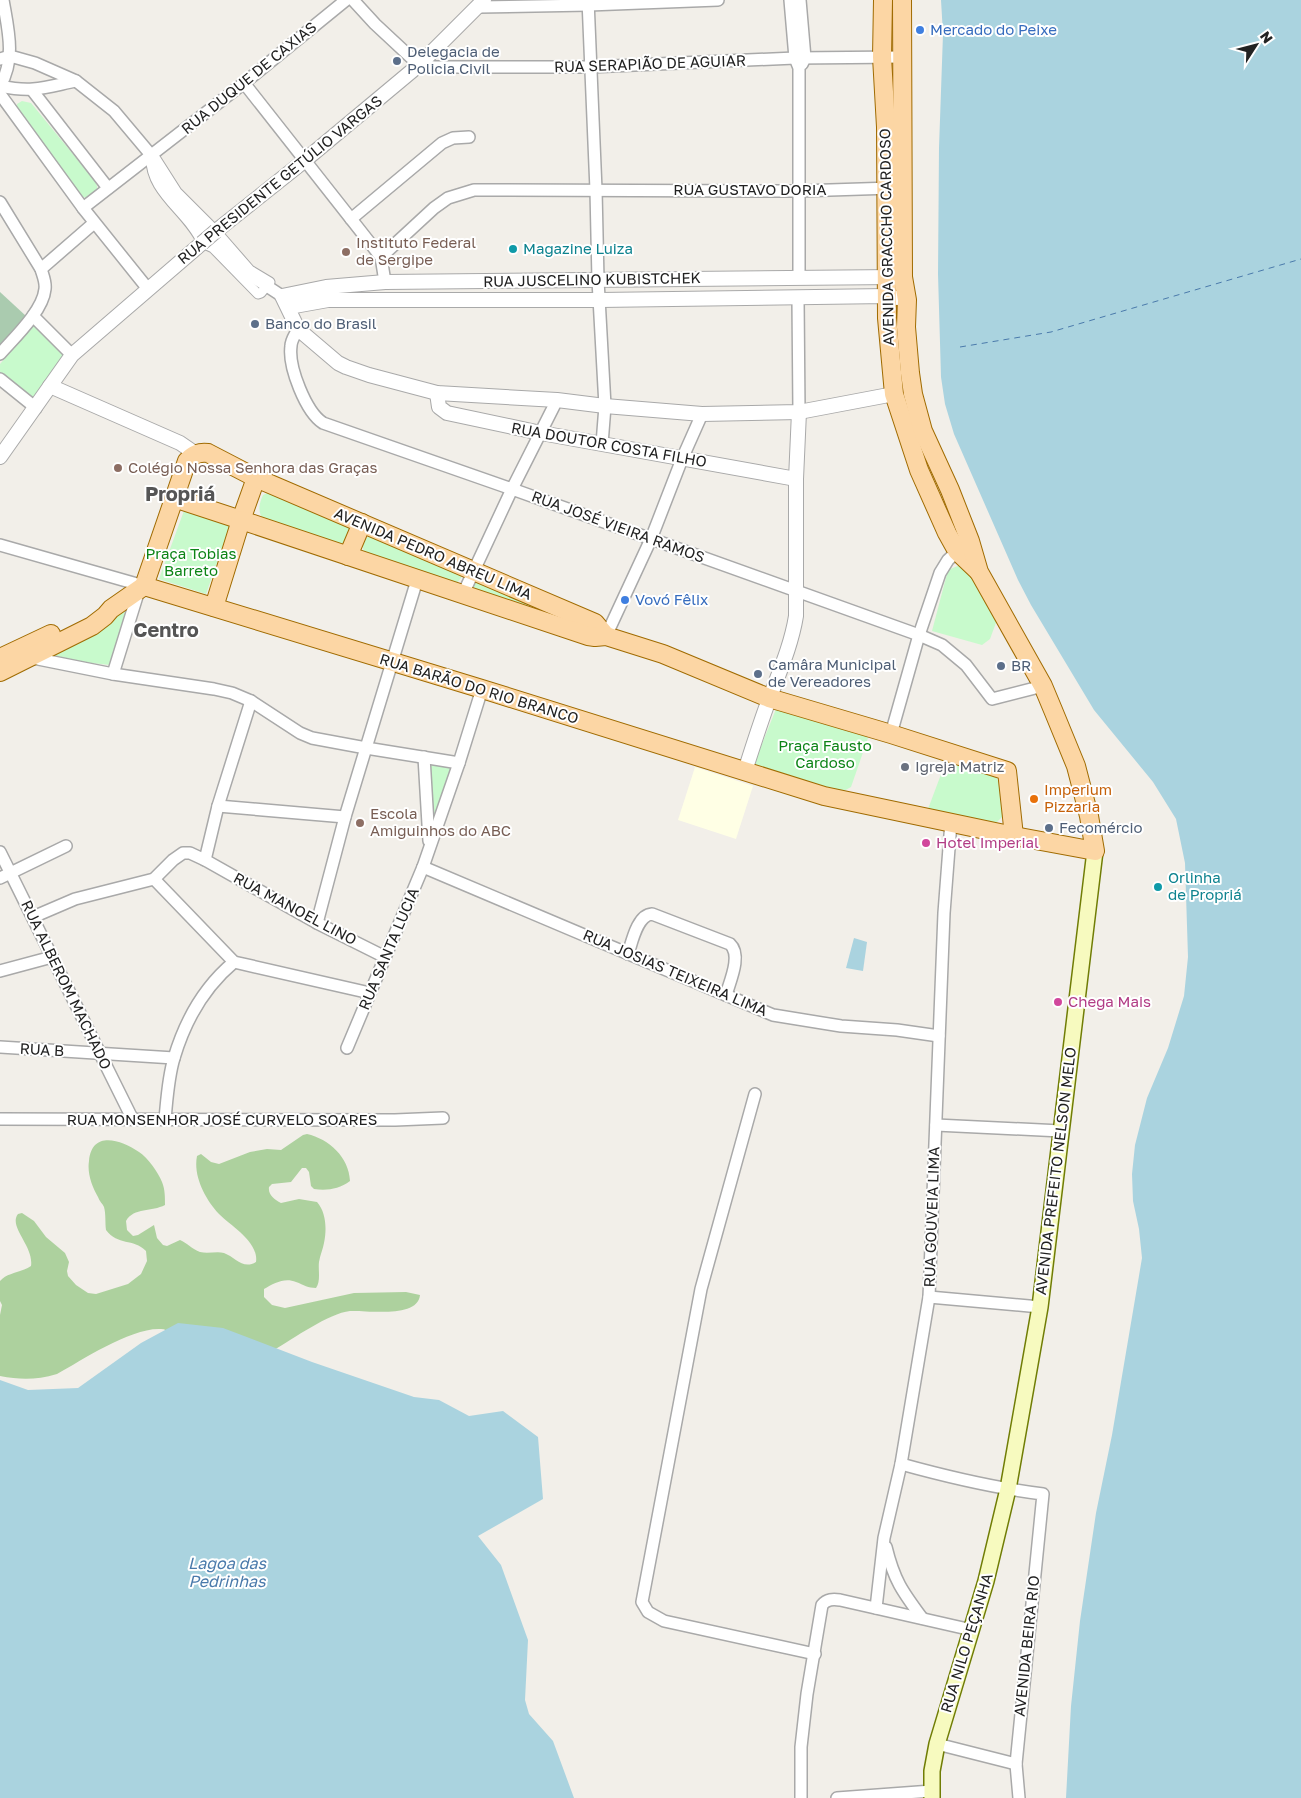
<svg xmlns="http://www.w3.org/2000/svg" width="1301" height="1798" viewBox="0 0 1301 1798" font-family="'Golos Text',sans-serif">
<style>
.education{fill:#ffffe5}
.forest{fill:#add19e}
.cemetery{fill:#aacbaf}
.park{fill:#c8facc}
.water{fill:#aad3df}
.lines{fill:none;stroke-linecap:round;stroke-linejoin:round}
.ferry{stroke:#4a7aab;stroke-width:1;stroke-dasharray:6 5;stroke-linecap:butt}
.pedestrian-casing{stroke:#a9a9a9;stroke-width:11}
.minor-casing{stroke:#a9a9a9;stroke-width:14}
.tertiary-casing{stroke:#a9a9a9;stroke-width:16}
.secondary-casing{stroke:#707d05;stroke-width:18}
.primary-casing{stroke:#a06b00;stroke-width:20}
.pedestrian{stroke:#fff;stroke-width:9}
.minor{stroke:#fff;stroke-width:11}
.tertiary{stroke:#fff;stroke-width:14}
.secondary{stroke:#f7fabf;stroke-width:15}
.primary{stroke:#fcd6a4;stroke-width:18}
.tertiary-bridge-casing{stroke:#a9a9a9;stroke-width:16;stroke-linecap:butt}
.tertiary-bridge{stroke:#fff;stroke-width:14}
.shop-dot{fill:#3f7fe0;stroke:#fff;stroke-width:2}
.service-dot{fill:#5c6f8a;stroke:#fff;stroke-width:2}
.culture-dot{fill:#0f9aa8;stroke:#fff;stroke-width:2}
.education-dot{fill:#8d6e63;stroke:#fff;stroke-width:2}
.worship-dot{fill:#6b7280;stroke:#fff;stroke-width:2}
.food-dot{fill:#e8710a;stroke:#fff;stroke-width:2}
.hotel-dot{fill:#d1479c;stroke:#fff;stroke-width:2}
.labels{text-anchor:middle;stroke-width:4;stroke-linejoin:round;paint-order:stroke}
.shop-label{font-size:15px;fill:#366cbe;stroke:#fff;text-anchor:start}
.service-label{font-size:15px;fill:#4e5e75;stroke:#fff;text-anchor:start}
.street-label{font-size:15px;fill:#222;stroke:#fff}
.education-label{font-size:15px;fill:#785e54;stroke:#fff;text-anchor:start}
.culture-label{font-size:15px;fill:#0d838f;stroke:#fff;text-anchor:start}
.park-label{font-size:15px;fill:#0c8416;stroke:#fff}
.worship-label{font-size:15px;fill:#5b616d;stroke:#fff;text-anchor:start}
.food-label{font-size:15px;fill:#c56008;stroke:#fff;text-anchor:start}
.hotel-label{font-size:15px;fill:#b23c85;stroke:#fff;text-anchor:start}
.water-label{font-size:16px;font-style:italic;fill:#4a7aab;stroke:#fff}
.district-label{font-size:20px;font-weight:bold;fill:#555;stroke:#fff}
</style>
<rect width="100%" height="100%" fill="#f2efe9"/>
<polygon class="education" points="695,767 753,786 736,839 678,820"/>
<path class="forest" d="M307,1134c22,5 42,23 43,47 -11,8 -23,10 -36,8l-3,-3 -2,-14 -3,-4h-4l-11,14 -19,2 -3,3c-1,8 5,12 12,16l18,-4 18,3c9,10 10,27 7,41 -1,6 -4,12 -5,19 -1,8 2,19 -3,26 -8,0 -12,-3 -20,-6 -11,-5 -22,1 -32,7v8l8,8 13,3 69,-15 52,-1 14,3c-2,24 -54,15 -70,16 -21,2 -57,28 -76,39l-103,-16c-3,-3 -6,-5 -10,-5 -29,-2 -79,31 -104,45 -21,6 -36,6 -57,2v-61l2,-10 -2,-4v-20c8,-9 21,-8 31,-15 3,-20 -23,-39 -13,-52l4,-1 12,8 12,16 19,16 4,9 -2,9 1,5 8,9 12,8 8,1 32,-10 13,-10 6,-13 -1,-10c-13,-13 -28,-5 -40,-21 -1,-7 0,-16 -2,-23 -1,-3 -5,-6 -6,-10 -6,-10 -11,-24 -9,-36 3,-31 32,-21 50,-9 9,6 19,20 23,30 3,7 3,15 3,23 -13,7 -31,2 -39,16l1,9 6,6 5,-1 16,-10 3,13 6,7 4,1 13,-6c7,3 12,9 20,12 8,2 17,-1 24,1 11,4 19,17 32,9 3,-20 -25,-36 -37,-48 -14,-15 -26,-38 -22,-58l4,-2 10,8 8,2 31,-12 17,-3 14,1 22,-15z"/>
<polygon class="cemetery" points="0,292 26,316 0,346"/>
<g class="park">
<path d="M22,101l9,2 64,78c5,10 1,12 -7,17l-6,-1 -65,-87v-6z"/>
<polygon points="34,325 65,353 31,400 0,372 0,364"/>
<path d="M272,491l76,31 2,8 -5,12 -8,3 -73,-23c-6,-10 -6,-16 -1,-27z"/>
<polygon points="185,508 231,523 206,594 159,579"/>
<path d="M374,533l87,41v4l-6,7 -91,-33c-3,-9 1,-14 10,-19z"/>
<polygon points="960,565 970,570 997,620 990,639 982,645 932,631 948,570"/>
<polygon points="480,579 601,635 474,591 474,584"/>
<polygon points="126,609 110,665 44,658"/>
<polygon points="776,709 864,733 868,738 851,787 842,792 753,766"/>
<polygon points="946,761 988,772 995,776 999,782 1003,810 1002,817 997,822 988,823 928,809"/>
<polygon points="429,763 453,767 432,830"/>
</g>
<g class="water">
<polygon points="941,0 1301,0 1301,1798 1066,1798 1071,1706 1080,1621 1096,1513 1112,1435 1142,1258 1139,1229 1133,1201 1132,1174 1135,1145 1147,1098 1168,1048 1184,996 1188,957 1185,863 1176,819 1153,782 1094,710 1031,605 1018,580 954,434 945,404 941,377 938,274 939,148 943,34"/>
<polygon points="854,938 867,942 863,971 846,968"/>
<polygon points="178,1323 223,1328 312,1362 414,1397 439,1400 469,1416 503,1411 538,1437 543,1499 478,1536 501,1565 528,1640 525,1700 529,1714 553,1741 574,1798 0,1798 0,1380 28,1390 78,1388 141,1343"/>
</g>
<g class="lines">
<polyline class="ferry" points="960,347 1051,332 1301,259"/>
<defs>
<path id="pedestrian" d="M151,155l5,4 21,33 39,39 34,39 20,12 -9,11 -3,1 -45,-46 -11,-5c-13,-31 -54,-51 -51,-88z"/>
<g id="minor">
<polyline points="353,0 375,24 419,65 434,67 590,67 795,58 903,57"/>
<polyline points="588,0 596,190 598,280 605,406 602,444"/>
<polyline points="790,0 795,58 799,68 799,277"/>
<polyline points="800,0 805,58 802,64"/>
<polyline points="479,7 589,5 718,0"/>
<polyline points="0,59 10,56 35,63 76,81 114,111 151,155 163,178 183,204 208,232 250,275 282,296"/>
<polyline points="244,83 381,257 385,282"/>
<path d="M0,86c16,-27 8,-57 3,-86"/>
<path d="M1,86c31,7 45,1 75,-5"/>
<polyline points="32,90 108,188"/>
<polyline points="0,94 83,208 148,289"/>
<path d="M0,202l41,67c2,7 5,13 4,20 -2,22 -31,49 -45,65"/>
<polyline points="83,208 244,83 346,0"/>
<polyline points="351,219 442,143 453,138 469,137"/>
<polyline points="381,257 434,208 448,198 474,190 799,191 892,188"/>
<polyline points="41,269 94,223"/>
<polyline points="798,299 799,412"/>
<polyline points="33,316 72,355"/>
<path d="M298,329c-3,6 -7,11 -7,17 -3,21 15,66 32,77l189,66 407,146 23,10 24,20 26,34 51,-13"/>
<polyline points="0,379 36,408"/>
<polyline points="0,545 144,586"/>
<polyline points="463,594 512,489 557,400"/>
<polyline points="606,636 651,539 682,459 702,414"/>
<polyline points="28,657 113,674 214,689 232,693 251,701 300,733 312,738 366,748 459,763"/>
<polyline points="113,674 139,590"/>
<polyline points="891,734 919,635 940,573 948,560 961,548"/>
<polyline points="424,757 429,841"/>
<polyline points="218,806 345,817"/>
<polyline points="0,852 132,1118"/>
<polyline points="205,860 218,806 251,701"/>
<polyline points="423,867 773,1015 841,1026 897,1030 939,1036"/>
<polyline points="0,878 66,846"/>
<polyline points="154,879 234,962 370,993"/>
<polyline points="33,917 75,899 154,879 173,860 183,853 190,853 205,860 317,923 385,957"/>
<polyline points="317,923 345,817 417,580"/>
<path d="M628,954c4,-12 9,-39 24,-40l78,30c12,11 0,37 -4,51"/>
<polyline points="0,971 52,957"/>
<polyline points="0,1047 174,1058"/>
<polyline points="347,1048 423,867 459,763 482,689"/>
<polyline points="755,1094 701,1289 642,1602 648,1612 664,1621 815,1654"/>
<polyline points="0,1119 395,1120 443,1118"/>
<path d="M165,1119c2,-20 3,-41 9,-61 11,-37 30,-71 60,-96"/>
<polyline points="936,1125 1061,1131"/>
<polyline points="929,1297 1040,1307"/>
<path d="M901,1464c47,13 93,24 142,30l-27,270 3,34"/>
<path d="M886,1547c8,33 16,44 36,71"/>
<polyline points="876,1608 884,1538 901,1464 929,1297 944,913 951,822"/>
<polyline points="937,1744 1016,1764"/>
<path d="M801,1798v-51l6,-53 15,-89c5,-6 11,-6 18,-5l132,30"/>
<polyline points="837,1798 932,1791"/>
</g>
<g id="tertiary">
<polyline points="216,231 304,161 419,65 484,0"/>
<polyline points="289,307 328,300 600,300 887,296 897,298"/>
<polyline points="50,386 180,443 196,454"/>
<polyline points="437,393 439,407 447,413 541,433 796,479"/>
<polyline points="894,394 799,412 702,414 605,406 557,400 437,393 369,375 346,367 338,363 298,329 282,296 326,287 385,282 895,277"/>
<polyline points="0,457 72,355 202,243"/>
<path d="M745,771c7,-22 14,-44 22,-66 11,-30 24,-58 29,-89v-137l3,-67"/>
</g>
<polyline id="secondary" points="932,1798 932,1771 937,1744 986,1581 1008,1489 1040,1307 1095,851"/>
<g id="primary">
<polyline points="883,0 882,57 886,127 887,318 894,394 919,470 947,533 957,551 978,571"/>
<polyline points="174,498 241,520 256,478"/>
<polyline points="348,556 362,523"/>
<polyline points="144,586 482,689 824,796 1014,836 1095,851 1089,816 1076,766 1053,710 1043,686 979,572 970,541 950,490 923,431 913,394 910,373 906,327 907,300 903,277 902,0"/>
<path d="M144,586l43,-125c7,-7 12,-9 21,-8l48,25 339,145 11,13"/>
<polyline points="214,607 241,520 588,636 595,637 606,636 663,654 769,698 891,734 1007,771 1014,836"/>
<polyline points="0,658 51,634"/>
<polyline points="0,672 92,626 105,616 111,609 144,586"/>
</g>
</defs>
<use href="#pedestrian" class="pedestrian-casing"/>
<use href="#minor" class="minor-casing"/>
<use href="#tertiary" class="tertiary-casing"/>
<use href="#secondary" class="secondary-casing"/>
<use href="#primary" class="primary-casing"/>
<use href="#pedestrian" class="pedestrian"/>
<use href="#minor" class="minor"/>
<use href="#tertiary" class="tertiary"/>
<use href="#secondary" class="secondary"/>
<use href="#primary" class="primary"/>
<defs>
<polyline id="tertiary-bridge" points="202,243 216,231"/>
</defs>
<use href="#tertiary-bridge" class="tertiary-bridge-casing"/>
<use href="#tertiary-bridge" class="tertiary-bridge"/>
</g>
<g class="shop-dot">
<circle cx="920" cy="30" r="5"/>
<circle cx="625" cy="600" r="5"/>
</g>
<g class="service-dot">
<circle cx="397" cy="61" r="5"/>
<circle cx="255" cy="324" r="5"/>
<circle cx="1001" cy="666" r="5"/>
<circle cx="758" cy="674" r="5"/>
<circle cx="1049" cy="828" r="5"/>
</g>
<g class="culture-dot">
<circle cx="513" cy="249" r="5"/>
<circle cx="1158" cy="887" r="5"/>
</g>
<g class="education-dot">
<circle cx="346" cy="252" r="5"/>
<circle cx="118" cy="468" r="5"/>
<circle cx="360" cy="823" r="5"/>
</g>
<circle class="worship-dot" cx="905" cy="767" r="5"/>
<circle class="food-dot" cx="1034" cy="799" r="5"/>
<g class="hotel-dot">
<circle cx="926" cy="843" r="5"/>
<circle cx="1058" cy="1002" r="5"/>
</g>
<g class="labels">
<g class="shop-label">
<text x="930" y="35">Mercado do Peixe</text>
<text x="635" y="605">Vovó Fêlix</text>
</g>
<g class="service-label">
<text x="407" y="57">Delegacia de<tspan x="407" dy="17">Policia Civil</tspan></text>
<text x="265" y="329">Banco do Brasil</text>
<text x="768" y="670">Camâra Municipal<tspan x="768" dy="17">de Vereadores</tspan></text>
<text x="1011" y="671">BR</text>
<text x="1059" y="833">Fecomércio</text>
</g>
<g class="street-label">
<text transform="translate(650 64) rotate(-2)" y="5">RUA SERAPIÃO DE AGUIAR</text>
<text transform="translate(249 78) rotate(-39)" y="5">RUA DUQUE DE CAXIAS</text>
<text transform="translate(280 180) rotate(-39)" y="5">RUA PRESIDENTE GETÚLIO VARGAS</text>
<text x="750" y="195">RUA GUSTAVO DORIA</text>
<text transform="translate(887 237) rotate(-91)" y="5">AVENIDA GRACCHO CARDOSO</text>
<text transform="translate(592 280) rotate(-1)" y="5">RUA JUSCELINO KUBISTCHEK</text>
<text transform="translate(609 445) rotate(10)" y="5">RUA DOUTOR COSTA FILHO</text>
<text transform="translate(618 527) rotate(20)" y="5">RUA JOSÉ VIEIRA RAMOS</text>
<text transform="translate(433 554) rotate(23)" y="5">AVENIDA PEDRO ABREU LIMA</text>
<text transform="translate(479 689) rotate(17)" y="5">RUA BARÃO DO RIO BRANCO</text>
<text transform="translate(295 909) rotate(28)" y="5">RUA MANOEL LINO</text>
<text transform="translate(389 949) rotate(-67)" y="5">RUA SANTA LUCIA</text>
<text transform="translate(675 973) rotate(23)" y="5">RUA JOSIAS TEIXEIRA LIMA</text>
<text transform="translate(66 985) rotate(64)" y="5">RUA ALBEROM MACHADO</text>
<text transform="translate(42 1050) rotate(3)" y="5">RUA B</text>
<text x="222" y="1125">RUA MONSENHOR JOSÉ CURVELO SOARES</text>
<text transform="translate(1056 1171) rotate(-83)" y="5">AVENIDA PREFEITO NELSON MELO</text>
<text transform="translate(932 1217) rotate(-88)" y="5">RUA GOUVEIA LIMA</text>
<text transform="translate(967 1643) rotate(-73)" y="5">RUA NILO PEÇANHA</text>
<text transform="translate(1027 1646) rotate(-84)" y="5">AVENIDA BEIRA RIO</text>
</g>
<g class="education-label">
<text x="356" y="248">Instituto Federal<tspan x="356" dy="17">de Sergipe</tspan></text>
<text x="128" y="473">Colégio Nossa Senhora das Graças</text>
<text x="370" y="819">Escola<tspan x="370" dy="17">Amiguinhos do ABC</tspan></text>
</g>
<g class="culture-label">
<text x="523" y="254">Magazine Luiza</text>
<text x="1168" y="883">Orlinha<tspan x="1168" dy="17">de Propriá</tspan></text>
</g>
<g class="park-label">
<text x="191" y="559">Praça Tobias<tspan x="191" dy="17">Barreto</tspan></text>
<text x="825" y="751">Praça Fausto<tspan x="825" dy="17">Cardoso</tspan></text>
</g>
<g class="worship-label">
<text x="915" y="772">Igreja Matriz</text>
</g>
<g class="food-label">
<text x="1044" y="795">Imperium<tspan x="1044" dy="17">Pizzaria</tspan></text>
</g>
<g class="hotel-label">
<text x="936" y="848">Hotel Imperial</text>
<text x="1068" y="1007">Chega Mais</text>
</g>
<g class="water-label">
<text x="227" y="1569">Lagoa das<tspan x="227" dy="18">Pedrinhas</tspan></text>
</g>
<g class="district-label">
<text x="180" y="501">Propriá</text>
<text x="166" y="637">Centro</text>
</g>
</g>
<g transform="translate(1256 45) rotate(54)" stroke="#ffffff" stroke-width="4" paint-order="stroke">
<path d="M0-4L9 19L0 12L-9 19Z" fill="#222222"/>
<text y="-8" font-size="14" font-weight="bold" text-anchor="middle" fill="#222222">N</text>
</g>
</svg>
